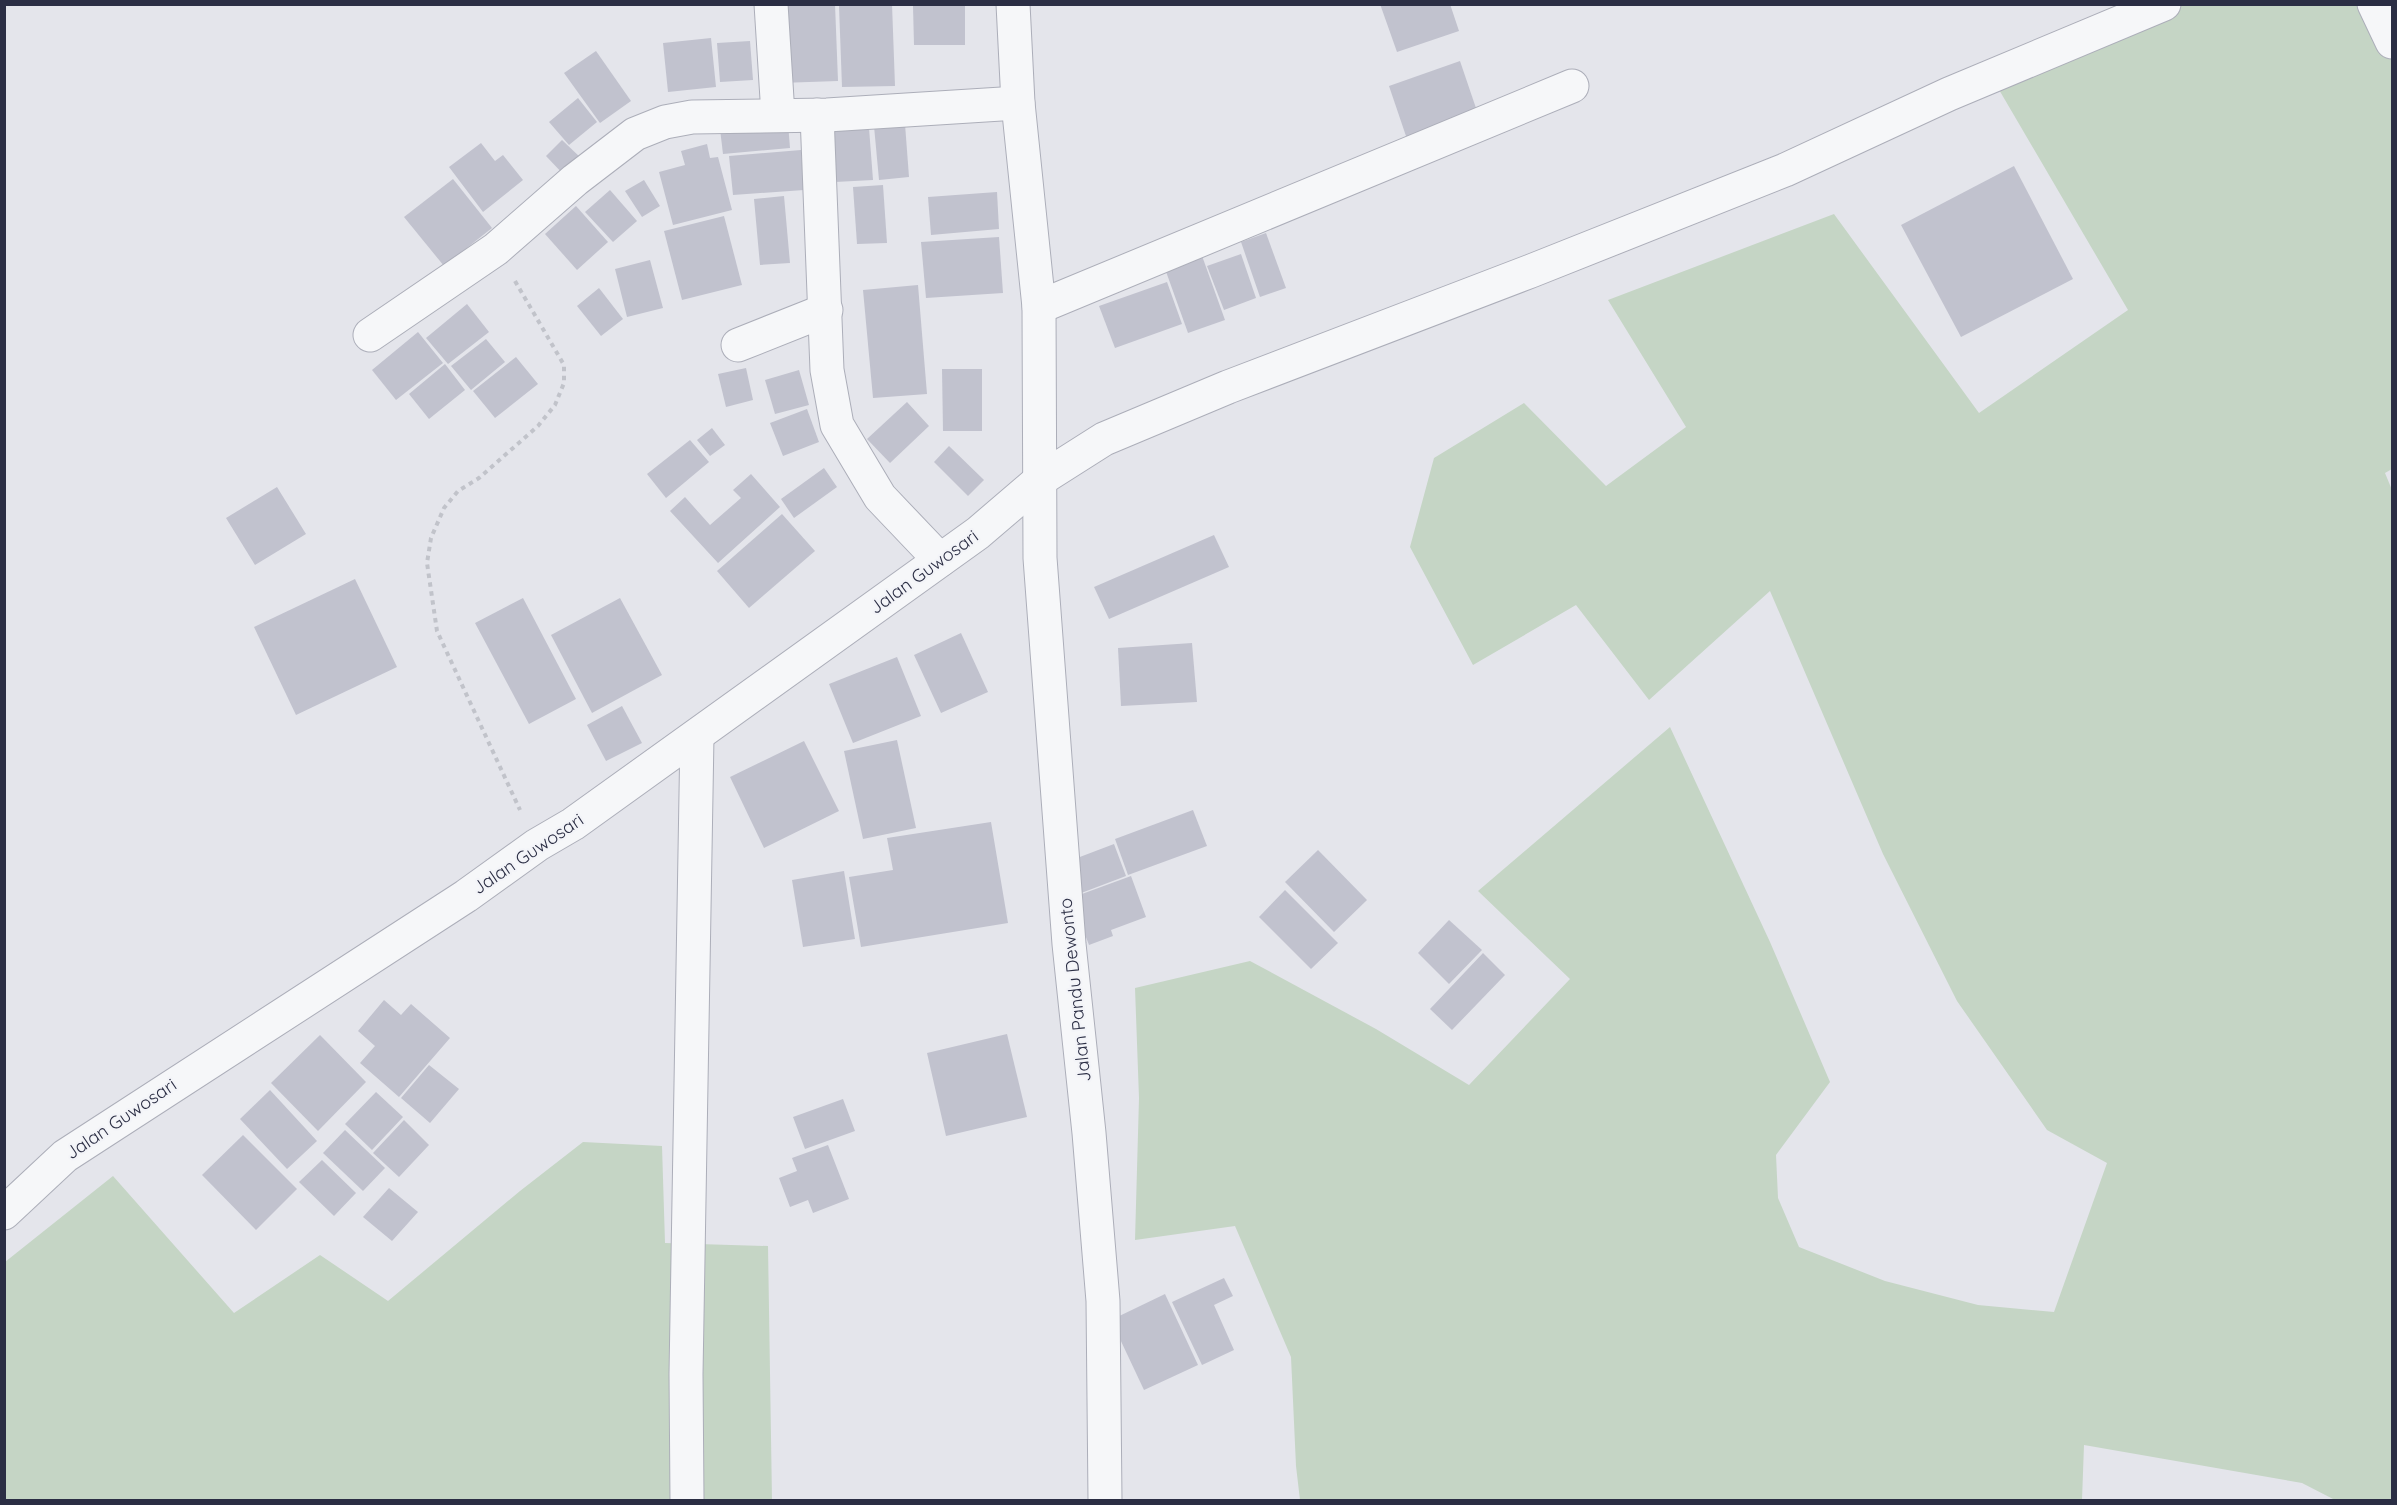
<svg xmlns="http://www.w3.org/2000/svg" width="2397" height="1505" viewBox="0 0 2397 1505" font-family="Quicksand,sans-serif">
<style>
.green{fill:#c5d5c5}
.building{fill:#c1c2ce}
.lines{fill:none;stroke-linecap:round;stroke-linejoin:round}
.minor-casing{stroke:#acaeb9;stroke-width:35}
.path{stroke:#c1c3ca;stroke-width:4;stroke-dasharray:4.5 4.5;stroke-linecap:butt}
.minor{stroke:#f6f7f9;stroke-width:33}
.labels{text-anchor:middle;stroke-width:4.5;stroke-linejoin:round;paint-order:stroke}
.street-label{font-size:18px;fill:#2b2e44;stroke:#f3f4f8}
</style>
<rect width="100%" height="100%" fill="#e4e5eb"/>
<g class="green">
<polygon points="2117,5 2392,5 2392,469 2385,473 2392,490 2392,1500 2335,1500 2302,1483 2084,1445 2082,1500 1300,1500 1296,1466 1291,1357 1235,1226 1135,1240 1139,1098 1135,988 1250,961 1376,1029 1469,1085 1570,979 1478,891 1670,727 1770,942 1830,1082 1776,1155 1778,1198 1799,1247 1885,1281 1978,1305 2054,1312 2107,1163 2047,1130 1957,1001 1883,854 1770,591 1649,700 1576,605 1473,665 1410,547 1434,458 1524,403 1606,486 1686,427 1608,300 1834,214 1979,413 2128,310 1984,64"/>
<polygon points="583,1142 662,1146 665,1243 768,1246 772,1500 5,1500 5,1262 113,1176 234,1313 320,1255 388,1301 520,1191"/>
</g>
<g class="building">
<polygon points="777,4 835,4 838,81 780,83"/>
<polygon points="892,4 895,86 842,87 839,6"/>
<polygon points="1380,4 1450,4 1459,31 1397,52"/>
<polygon points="965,5 965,45 914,45 913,6"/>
<polygon points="711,38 716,87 668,92 663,43"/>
<polygon points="750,41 753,80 720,82 717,43"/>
<polygon points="596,51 631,101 600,123 564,73"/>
<polygon points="1460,61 1478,114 1407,139 1389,86"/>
<polygon points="578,98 597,122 569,145 549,122"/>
<polygon points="788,123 790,148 723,154 720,129"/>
<polygon points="905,124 909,177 879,180 874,126"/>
<polygon points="869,128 873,180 835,182 831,131"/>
<polygon points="562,140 582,159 565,176 546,156"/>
<polygon points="481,143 495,161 503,155 523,180 483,212 449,167"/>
<polygon points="707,144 710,158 718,157 732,210 673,225 659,172 685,165 681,151"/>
<polygon points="801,150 804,190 733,195 729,156"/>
<polygon points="2014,166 2073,279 1961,337 1901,225"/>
<polygon points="453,179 492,228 444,266 404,217"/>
<polygon points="644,180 660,206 642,217 625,191"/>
<polygon points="883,185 887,243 857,244 853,187"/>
<polygon points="610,190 637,221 613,242 585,212"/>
<polygon points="997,192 999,229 931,235 928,197"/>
<polygon points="784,196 790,263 760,265 754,199"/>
<polygon points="576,206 608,242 577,270 545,234"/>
<polygon points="724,216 742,285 682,300 664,231"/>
<polygon points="1266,233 1286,288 1260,297 1241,242"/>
<polygon points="999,237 1003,293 926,298 921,242"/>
<polygon points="1201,253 1225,320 1188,333 1164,266"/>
<polygon points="1241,254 1256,298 1224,310 1207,266"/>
<polygon points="650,260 663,308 627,317 615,269"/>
<polygon points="1167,282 1182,324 1115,348 1099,306"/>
<polygon points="918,285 927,394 873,398 863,290"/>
<polygon points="599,288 623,319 601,336 577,306"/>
<polygon points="467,304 489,332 448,364 426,338"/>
<polygon points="418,332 443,363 396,400 372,370"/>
<polygon points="486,339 505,362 471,390 451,366"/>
<polygon points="516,357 538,384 495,418 473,391"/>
<polygon points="445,364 465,390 429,419 409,394"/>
<polygon points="746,368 753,400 726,407 718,374"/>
<polygon points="942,369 982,369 982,431 943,431"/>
<polygon points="799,370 809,405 775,414 765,380"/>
<polygon points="907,402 929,426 890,463 867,439"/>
<polygon points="807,409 819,442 783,456 770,423"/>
<polygon points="712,428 725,445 710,456 697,440"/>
<polygon points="690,440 709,462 666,498 647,474"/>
<polygon points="949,446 984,480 968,496 934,462"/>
<polygon points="824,468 837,487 794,518 781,499"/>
<polygon points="751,474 780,507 718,563 670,511 685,497 710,525 741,498 733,490"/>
<polygon points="277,487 306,534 255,565 226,518"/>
<polygon points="782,514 815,551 749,608 717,571"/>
<polygon points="1214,535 1229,567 1109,619 1094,587"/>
<polygon points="355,579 397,667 296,715 254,627"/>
<polygon points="523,598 576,699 529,724 475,623"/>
<polygon points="620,598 662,675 592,713 551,635"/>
<polygon points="961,633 988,692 941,713 914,655"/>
<polygon points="1192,643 1197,702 1121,706 1118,648"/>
<polygon points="897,657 921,716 853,743 829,684"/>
<polygon points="622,706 642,743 606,761 587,725"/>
<polygon points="897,740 916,828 863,839 844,751"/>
<polygon points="804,741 839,811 764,848 730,777"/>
<polygon points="1193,810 1207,846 1128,875 1115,839"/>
<polygon points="991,822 1008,923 861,947 849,877 893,870 887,838"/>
<polygon points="1114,844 1126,876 1076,895 1064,863"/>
<polygon points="1318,850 1367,900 1334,932 1285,882"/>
<polygon points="844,871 855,939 803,947 792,880"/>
<polygon points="1131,876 1146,917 1111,930 1113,936 1089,945 1071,898"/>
<polygon points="1285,890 1338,943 1311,969 1259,917"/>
<polygon points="1449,920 1482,950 1449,984 1418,953"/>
<polygon points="1483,953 1505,975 1452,1030 1430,1009"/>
<polygon points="384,1000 401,1015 411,1004 450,1038 399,1097 360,1063 375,1046 358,1031"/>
<polygon points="1007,1034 1027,1117 946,1136 927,1053"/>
<polygon points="320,1035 366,1082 318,1131 271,1083"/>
<polygon points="429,1065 459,1089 430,1123 401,1098"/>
<polygon points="270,1090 317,1141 287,1169 240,1119"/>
<polygon points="376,1092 403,1117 372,1150 345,1124"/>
<polygon points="843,1099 855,1131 805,1149 793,1117"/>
<polygon points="404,1120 429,1145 399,1177 373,1153"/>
<polygon points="345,1130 385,1168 363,1191 323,1153"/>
<polygon points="243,1135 297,1189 256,1230 202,1175"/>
<polygon points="828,1145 849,1199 813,1213 808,1200 790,1207 779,1178 797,1171 792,1158"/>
<polygon points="322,1160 356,1193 334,1216 299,1182"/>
<polygon points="389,1188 418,1212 392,1241 363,1217"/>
<polygon points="1224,1278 1233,1296 1214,1305 1234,1350 1202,1365 1172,1302"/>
<polygon points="1165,1294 1198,1365 1144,1390 1111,1320"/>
</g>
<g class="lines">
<defs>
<g id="minor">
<polyline points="771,4 778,115"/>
<polyline points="1013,4 1018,103 1039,307 1040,558 1069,944 1089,1133 1103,1301 1105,1500"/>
<polyline points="2374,4 2392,42"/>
<polyline points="817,115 827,370 837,425 880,497 940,560"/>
<polyline points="1039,307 1572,86"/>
<polyline points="370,335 496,249 575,180 635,134 665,122 692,117 827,115 1018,103"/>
<polyline points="738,345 826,310"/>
<polyline points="4,1213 65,1156 466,896 537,845 573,824 978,533 1041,479 1104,439 1228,387 1531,271 1785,170 1949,94 2164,4"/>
<polyline points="687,1500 686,1374 697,736"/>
</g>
</defs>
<use href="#minor" class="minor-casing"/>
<polyline class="path" points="515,281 564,365 564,383 555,405 538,426 479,478 458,491 444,508 431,538 427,563 437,631 520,810"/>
<use href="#minor" class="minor"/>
</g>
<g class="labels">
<g class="street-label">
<text transform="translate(924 572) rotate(-36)" y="6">Jalan Guwosari</text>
<text transform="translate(528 854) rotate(-34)" y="6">Jalan Guwosari</text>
<text transform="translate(1075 990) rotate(-96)" y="6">Jalan Pandu Dewonto</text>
<text transform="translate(121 1119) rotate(-34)" y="6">Jalan Guwosari</text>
</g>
</g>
<rect width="2397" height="1505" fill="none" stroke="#2b2e44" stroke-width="12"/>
</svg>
